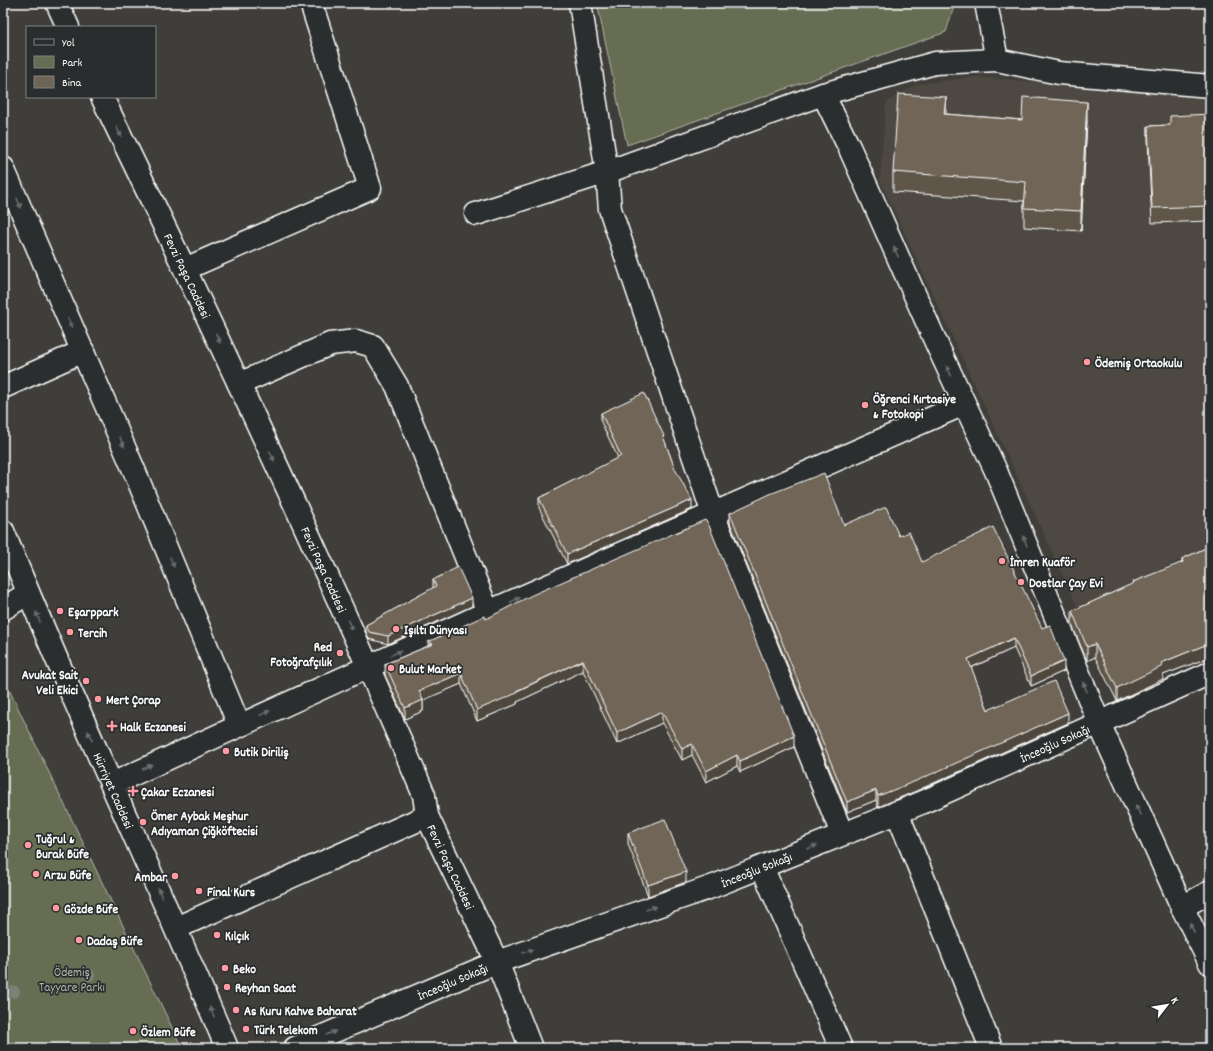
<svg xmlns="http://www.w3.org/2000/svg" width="1213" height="1051" viewBox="0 0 1213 1051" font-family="Dekko,sans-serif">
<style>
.built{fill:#4d4a42}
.park{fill:#666d53;stroke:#b2b6a9}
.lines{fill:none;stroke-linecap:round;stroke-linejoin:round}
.street-casing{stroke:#fff;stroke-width:25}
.secondary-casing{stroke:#fff;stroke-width:25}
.street{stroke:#2a2d2e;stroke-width:22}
.secondary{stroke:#2a2d2e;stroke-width:22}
.tree{fill:#7e8077}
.wall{fill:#5f574a;stroke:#fff}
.shaded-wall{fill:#4e473c;stroke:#fff}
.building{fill:#6f6556;stroke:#fff}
.oneway{fill:#6a6c6d}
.poi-dot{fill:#ff9aa2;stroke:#2a2d2e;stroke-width:1.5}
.labels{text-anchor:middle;stroke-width:3.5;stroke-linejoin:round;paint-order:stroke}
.street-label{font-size:13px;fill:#fff;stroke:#2a2d2e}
.poi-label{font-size:13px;font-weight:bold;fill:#fff;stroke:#2a2d2e;text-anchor:start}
.park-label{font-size:13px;fill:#b2b6a9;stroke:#2a2d2e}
</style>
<rect width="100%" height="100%" fill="#3f3e3a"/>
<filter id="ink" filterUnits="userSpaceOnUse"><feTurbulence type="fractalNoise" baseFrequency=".025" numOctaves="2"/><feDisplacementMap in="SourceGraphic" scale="8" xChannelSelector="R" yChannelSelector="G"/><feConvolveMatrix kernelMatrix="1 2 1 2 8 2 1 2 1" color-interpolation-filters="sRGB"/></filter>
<g filter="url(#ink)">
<polygon class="built" points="975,77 1210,96 1210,545 1079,610 880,180 886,103 917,84"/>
<g class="park">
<polygon points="597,3 955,3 946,32 627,145"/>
<polygon points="3,677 182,1048 3,1048"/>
</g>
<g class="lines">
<defs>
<g id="street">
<polyline points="57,3 68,27"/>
<polyline points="580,3 607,172 610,209 713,514 842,834"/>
<polyline points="823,94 850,149 938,347 996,471 1099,723 1182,907 1210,963"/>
<path id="s1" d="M102,97c112,231 221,462 322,698l3,21 70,146 34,86"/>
<polyline points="3,168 134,470 239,725"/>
<polyline points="476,214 607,172 823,94 935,63 997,60"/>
<polyline points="185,269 370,188 311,3"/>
<polyline points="239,384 330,344 356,341 373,346 397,386 488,612"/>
<polyline points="3,387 83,351"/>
<polyline points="3,609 28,593"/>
<polyline points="112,784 488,612 964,404"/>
<polyline points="897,812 991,1048"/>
<polyline points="762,867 841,1048"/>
<polyline points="1182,907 1210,892"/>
<polyline points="176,928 427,816"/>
<path id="s2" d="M295,1048l202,-86 217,-76 207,-83 289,-130"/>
</g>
<g id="secondary">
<polyline points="986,3 997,60 1059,73 1210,86"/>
<path id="s3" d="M3,531c70,174 151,344 224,517"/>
</g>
</defs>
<use href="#street" class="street-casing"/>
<use href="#secondary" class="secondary-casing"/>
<use href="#street" class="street"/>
<use href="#secondary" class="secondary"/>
</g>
<g class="tree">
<circle cx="89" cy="975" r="6"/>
<circle cx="14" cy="992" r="6"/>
</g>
<g class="wall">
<polygon points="946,114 1022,120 1087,121 1081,231 1024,227 1024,201 893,192 893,172"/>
<polygon points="1210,114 1210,221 1152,223 1148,141 1148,126 1170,125"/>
<polygon points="601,413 664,439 675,469 692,509 567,564 539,508 539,498 618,458 601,422"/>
<polygon points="730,513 844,525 899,536 922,562 1042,628 1064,671 1031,686 1014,648 971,668 988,710 1068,723 916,791 878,807 876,800 847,812 730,523"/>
<polygon points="1210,546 1210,657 1163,675 1163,679 1117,701 1095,657 1087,661 1072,625 1072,611 1133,584 1133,582 1182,563 1182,559"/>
<polygon points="433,580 472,606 388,644 369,639 366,632 366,625 433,588"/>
<polygon points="486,619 794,747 740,772 737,766 706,782 692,755 682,760 662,723 617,744 583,671 517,702 517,704 477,721 461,684 423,700 423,711 405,719 385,675 385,664 428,646 428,642"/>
<polygon points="628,833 686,882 648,896 628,844"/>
</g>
<g class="shaded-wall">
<polygon points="946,97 946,116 944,114"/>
<polygon points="1087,102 1087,121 1081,231 1081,211"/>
<polygon points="692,500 692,509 567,564 567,554"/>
<polygon points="472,598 472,606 388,644 388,636"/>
<polygon points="1014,638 1014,648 968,669 968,659"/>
<polygon points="1210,643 1210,657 1163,675 1163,679 1117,701 1117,688 1161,663"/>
<polygon points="1095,644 1095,657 1087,661 1087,647"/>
<polygon points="583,660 583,671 517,702 517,704 477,721 477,710"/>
<polygon points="1064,661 1064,671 1031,686 1031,676"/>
<polygon points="461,673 461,684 419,702 419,691"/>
<polygon points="423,700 423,711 405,719 405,708"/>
<polygon points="662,712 662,723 617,744 617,733"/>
<polygon points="1068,713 1068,723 916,791 878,807 878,796"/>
<polygon points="794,736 794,747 740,772 740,761"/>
<polygon points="692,744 692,755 682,760 682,749"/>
<polygon points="737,755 737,766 706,782 706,771"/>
<polygon points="876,790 876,800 847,812 847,802"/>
<polygon points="686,872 686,882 648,896 648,885"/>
</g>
<g class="building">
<polygon points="898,94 946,97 944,114 1022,120 1023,97 1087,102 1081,211 1024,208 1026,182 893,172"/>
<polygon points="1210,114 1210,206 1152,208 1148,126 1170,125 1170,116"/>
<polygon points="644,393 664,436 663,436 675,469 692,500 567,554 539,498 621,456 601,413"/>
<polygon points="824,473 844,525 886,507 899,536 909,532 922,562 993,527 1042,628 1050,625 1064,661 1031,676 1014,638 968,659 988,710 1054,681 1068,713 916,781 878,796 876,790 847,802 730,513 770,494"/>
<polygon points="705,520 708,523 794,736 740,761 737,755 706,771 692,744 682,749 662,712 617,733 583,660 516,691 517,693 477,710 461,673 419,691 423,700 405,708 385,664 433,644 428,642 484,616 486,619 532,595"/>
<polygon points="1210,546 1210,643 1161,663 1163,666 1117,688 1095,644 1087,647 1072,611 1134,583 1133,582 1183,562 1182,559"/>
<polygon points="458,567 472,598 388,636 369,632 366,625 436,586 433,580"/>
<polygon points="665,819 686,872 648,885 628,833"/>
</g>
<defs><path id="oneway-solid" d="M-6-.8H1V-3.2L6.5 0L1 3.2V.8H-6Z"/></defs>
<g class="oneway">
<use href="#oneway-solid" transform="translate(119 132) rotate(64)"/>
<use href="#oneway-solid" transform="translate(19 203) rotate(67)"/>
<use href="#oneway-solid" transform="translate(896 252) rotate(-114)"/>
<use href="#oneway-solid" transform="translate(70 323) rotate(67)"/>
<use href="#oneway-solid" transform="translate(218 338) rotate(65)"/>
<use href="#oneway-solid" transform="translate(949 371) rotate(-115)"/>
<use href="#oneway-solid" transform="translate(122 442) rotate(67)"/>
<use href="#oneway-solid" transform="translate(272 456) rotate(65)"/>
<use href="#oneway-solid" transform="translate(1025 541) rotate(-112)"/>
<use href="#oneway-solid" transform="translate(172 562) rotate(68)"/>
<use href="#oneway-solid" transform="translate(515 600) rotate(-24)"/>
<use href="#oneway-solid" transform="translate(38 617) rotate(-112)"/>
<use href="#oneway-solid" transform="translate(350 625) rotate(65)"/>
<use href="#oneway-solid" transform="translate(396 653) rotate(-25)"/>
<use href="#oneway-solid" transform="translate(1085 687) rotate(-112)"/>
<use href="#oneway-solid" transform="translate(265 713) rotate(-25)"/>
<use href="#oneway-solid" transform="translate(90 736) rotate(-114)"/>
<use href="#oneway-solid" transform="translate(147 767) rotate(-25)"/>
<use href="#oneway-solid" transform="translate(1138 810) rotate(-114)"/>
<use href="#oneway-solid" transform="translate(812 847) rotate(-22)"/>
<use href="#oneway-solid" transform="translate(160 893) rotate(-114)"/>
<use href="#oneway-solid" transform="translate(651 908) rotate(-19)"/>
<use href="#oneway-solid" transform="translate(1192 928) rotate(-117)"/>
<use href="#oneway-solid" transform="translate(528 951) rotate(-19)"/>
<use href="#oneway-solid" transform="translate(212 1012) rotate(-113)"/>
<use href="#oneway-solid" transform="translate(331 1033) rotate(-23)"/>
</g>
</g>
<g class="poi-dot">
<circle cx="1087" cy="362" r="4"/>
<circle cx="865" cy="405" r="4"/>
<circle cx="1002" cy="561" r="4"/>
<circle cx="1021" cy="582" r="4"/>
<circle cx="60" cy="611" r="4"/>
<circle cx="396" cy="629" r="4"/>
<circle cx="70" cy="632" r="4"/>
<circle cx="340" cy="653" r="4"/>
<circle cx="391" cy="668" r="4"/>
<circle cx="86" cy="681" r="4"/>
<circle cx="98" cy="699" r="4"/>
<path d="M110 720h4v4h4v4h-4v4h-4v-4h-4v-4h4z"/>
<circle cx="226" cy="751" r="4"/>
<path d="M131 785h4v4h4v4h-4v4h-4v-4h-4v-4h4z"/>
<circle cx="143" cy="822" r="4"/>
<circle cx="28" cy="845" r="4"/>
<circle cx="36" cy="874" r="4"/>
<circle cx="175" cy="876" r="4"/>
<circle cx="199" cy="891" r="4"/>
<circle cx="56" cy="908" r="4"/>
<circle cx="217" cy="935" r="4"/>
<circle cx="79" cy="940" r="4"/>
<circle cx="225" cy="968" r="4"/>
<circle cx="227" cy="987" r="4"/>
<circle cx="236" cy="1010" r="4"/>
<circle cx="246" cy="1029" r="4"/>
<circle cx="133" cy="1031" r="4"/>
</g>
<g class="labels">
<g class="street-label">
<text dy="5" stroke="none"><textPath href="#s1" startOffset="198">Fevzi Paşa Caddesi</textPath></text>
<text dy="5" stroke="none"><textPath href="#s1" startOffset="522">Fevzi Paşa Caddesi</textPath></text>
<text dy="5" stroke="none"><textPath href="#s2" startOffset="819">İnceoğlu Sokağı</textPath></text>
<text dy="5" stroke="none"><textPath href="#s3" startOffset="282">Hürriyet Caddesi</textPath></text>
<text dy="5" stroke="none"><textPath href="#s1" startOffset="846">Fevzi Paşa Caddesi</textPath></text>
<text dy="5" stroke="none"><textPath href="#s2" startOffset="495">İnceoğlu Sokağı</textPath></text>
<text dy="5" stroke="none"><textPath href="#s2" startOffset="171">İnceoğlu Sokağı</textPath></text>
</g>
<g class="poi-label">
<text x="1095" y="367">Ödemiş Ortaokulu</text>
<text x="873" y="403">Öğrenci Kırtasiye<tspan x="873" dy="15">&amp; Fotokopi</tspan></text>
<text x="1010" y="566">İmren Kuaför</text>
<text x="1029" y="587">Dostlar Çay Evi</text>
<text x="68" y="616">Eşarppark</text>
<text x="404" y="634">Işıltı Dünyası</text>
<text x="78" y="637">Tercih</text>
<text x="332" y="651" text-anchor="end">Red<tspan x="332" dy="15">Fotoğrafçılık</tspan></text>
<text x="399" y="673">Bulut Market</text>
<text x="78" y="679" text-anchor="end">Avukat Sait<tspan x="78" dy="15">Veli Ekici</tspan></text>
<text x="106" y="704">Mert Çorap</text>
<text x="120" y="731">Halk Eczanesi</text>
<text x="234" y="756">Butik Diriliş</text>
<text x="141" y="796">Çakar Eczanesi</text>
<text x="151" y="820">Ömer Aybak Meşhur<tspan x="151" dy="15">Adıyaman Çiğköftecisi</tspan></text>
<text x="36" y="843">Tuğrul &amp;<tspan x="36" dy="15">Burak Büfe</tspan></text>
<text x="44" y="879">Arzu Büfe</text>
<text x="167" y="881" text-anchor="end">Ambar</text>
<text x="207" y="896">Final Kurs</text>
<text x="64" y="913">Gözde Büfe</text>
<text x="225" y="940">Kılçık</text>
<text x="87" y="945">Dadaş Büfe</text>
<text x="233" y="973">Beko</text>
<text x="235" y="992">Reyhan Saat</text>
<text x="244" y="1015">As Kuru Kahve Baharat</text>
<text x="254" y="1034">Türk Telekom</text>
<text x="141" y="1036">Özlem Büfe</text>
</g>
<g class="park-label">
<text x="72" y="976">Ödemiş<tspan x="72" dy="15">Tayyare Parkı</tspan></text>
</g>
</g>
<rect width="1213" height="1051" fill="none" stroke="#2a2d2e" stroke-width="16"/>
<rect x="8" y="8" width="1197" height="1035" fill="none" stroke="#fff" stroke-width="1.5" filter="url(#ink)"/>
<rect x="26" y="26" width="130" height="72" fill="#2a2d2e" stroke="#7f8182"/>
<rect x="34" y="39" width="20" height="6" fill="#2a2d2e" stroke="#7f8182"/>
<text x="62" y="46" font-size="12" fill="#ffffff">Yol</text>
<rect x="34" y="56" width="20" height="12" fill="#666d53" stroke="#7f8182"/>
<text x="62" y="66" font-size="12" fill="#ffffff">Park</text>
<rect x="34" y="76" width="20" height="12" fill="#6f6556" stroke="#7f8182"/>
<text x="62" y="86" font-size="12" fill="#ffffff">Bina</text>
<g transform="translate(1167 1005) rotate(59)" stroke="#2a2d2e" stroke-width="3" paint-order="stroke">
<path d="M0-3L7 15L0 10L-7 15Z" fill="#ffffff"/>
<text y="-6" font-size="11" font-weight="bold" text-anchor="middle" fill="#ffffff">K</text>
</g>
</svg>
